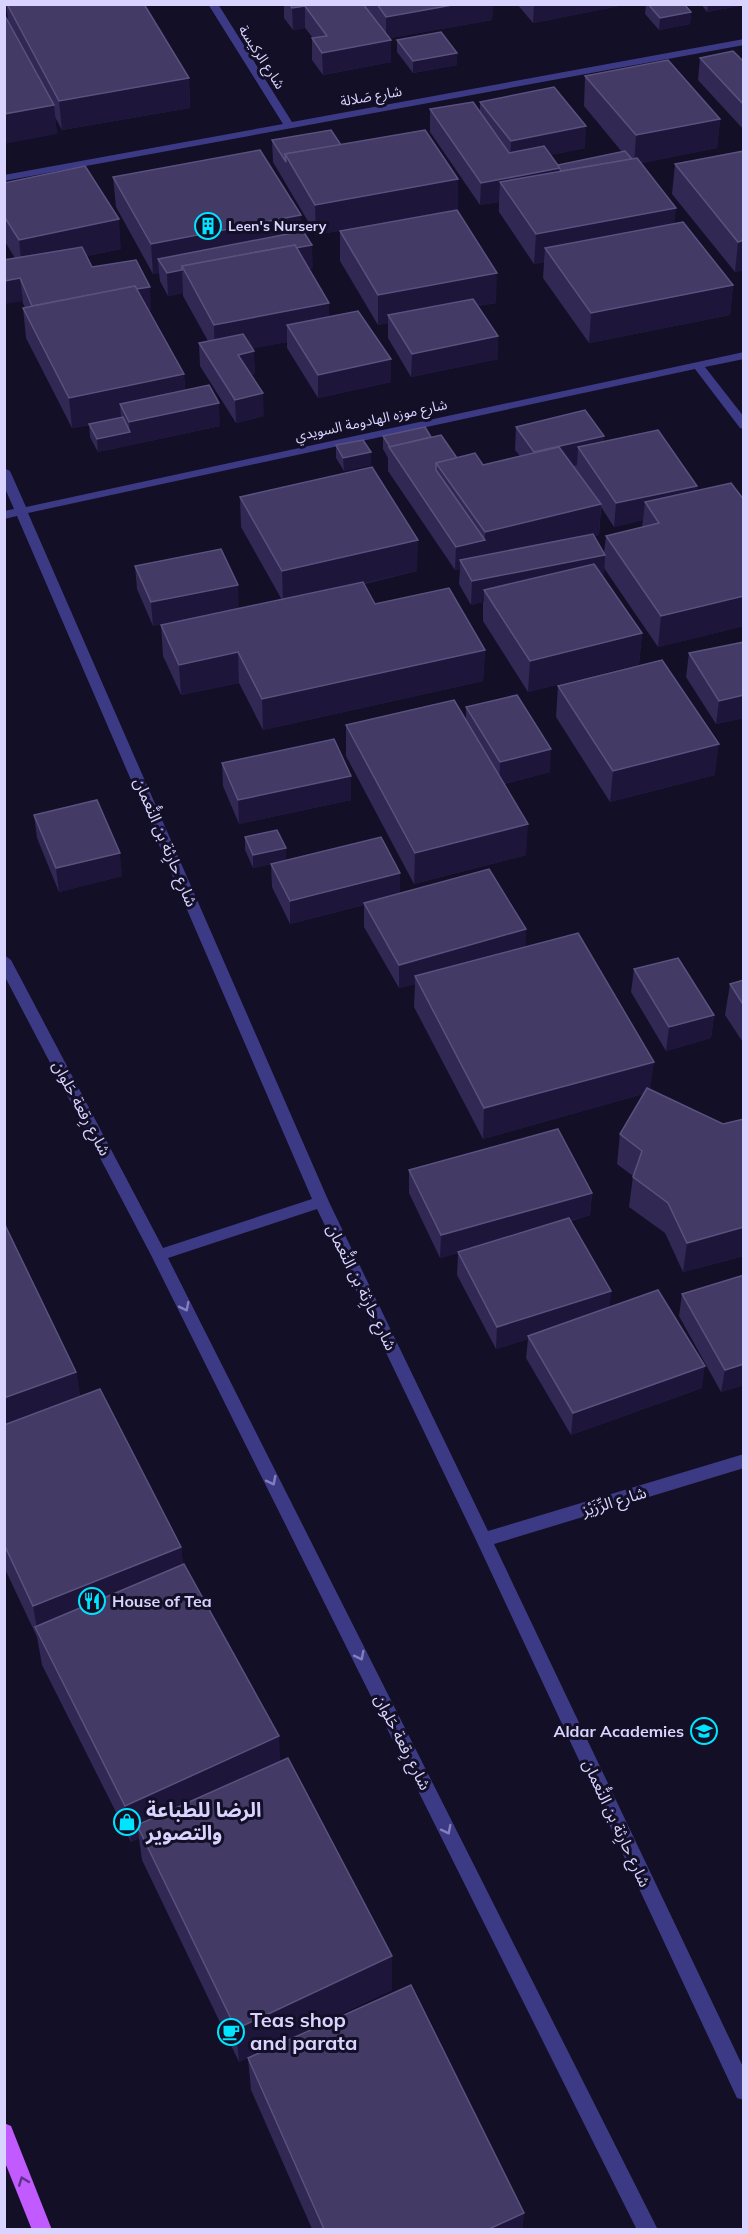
<svg xmlns="http://www.w3.org/2000/svg" width="748" height="2234" viewBox="0 0 748 2234" font-family="Mulish,'Noto Sans Arabic',sans-serif">
<style>
.lines{fill:none;stroke-linecap:round;stroke-linejoin:round}
.minor{fill:#3d3a85;fill-rule:evenodd}
.primary{fill:#c25bff;fill-rule:evenodd}
.wall{fill:#312854;fill-rule:evenodd}
.shaded-wall{fill:#1d163a}
.building{fill:#433a66;stroke:#5a527e;stroke-width:1.5}
.oneway{stroke:#837fbc}
.oneway2{stroke:#623188}
.labels{text-anchor:middle;stroke-width:6;stroke-linejoin:round;paint-order:stroke}
.far-street-label{font-size:14px;fill:#d9d4ff;stroke:#130f26}
.far-poi-label{font-size:14px;font-weight:bold;fill:#d9d4ff;stroke:#130f26;text-anchor:start}
.street-label{font-size:16px;fill:#d9d4ff;stroke:#130f26}
.poi-label{font-size:16px;font-weight:bold;fill:#d9d4ff;stroke:#130f26;text-anchor:start}
.near-poi-label{font-size:20px;font-weight:bold;fill:#d9d4ff;stroke:#130f26;text-anchor:start}
</style>
<rect width="100%" height="100%" fill="#130f26"/>
<g class="lines">
<g class="minor">
<polygon points="208,4 218,4 292,122 744,39 744,45 4,181 4,175 283,124"/>
<polygon points="744,352 744,359 705,367 744,417 744,429 740,428 695,369 28,513 329,1202 488,1531 744,1454 744,1468 494,1544 744,2069 744,2100 737,2098 476,1540 317,1209 168,1258 658,2230 637,2230 151,1255 4,975 4,955 11,960 163,1248 312,1199 17,516 4,519 4,511 14,509 4,486 4,468 10,471 26,507"/>
</g>
<polygon class="primary" points="4,2123 11,2126 52,2230 32,2230 4,2160"/>
</g>
<g class="wall">
<polygon points="6,4 144,4 189,78 190,108 62,130 55,117 57,134 8,20"/>
<polygon points="284,4 493,4 492,20 390,38 391,40 391,62 323,75 312,60 312,38 313,38 305,28 293,30 284,18"/>
<polygon points="517,4 629,4 533,23"/>
<polygon points="646,4 684,4 691,12 690,24 659,30 645,14"/>
<polygon points="701,4 744,4 744,5 707,12"/>
<polygon points="397,40 457,53 457,65 413,73 397,52"/>
<polygon points="700,58 744,62 744,130 698,80"/>
<polygon points="585,76 720,119 717,148 641,163 674,223 733,285 730,315 589,343 543,278 544,262 534,264 499,212 499,202 480,205 430,132 430,109 480,112 480,102 585,148 550,155 558,165 622,152 584,106"/>
<polygon points="272,140 341,145 458,209 316,235 273,162"/>
<polygon points="744,151 744,270 735,272 672,194 675,164"/>
<polygon points="113,177 301,231 313,268 308,269 329,317 391,382 318,398 287,348 287,342 253,348 255,374 251,375 264,416 236,423 200,366 199,343 208,341 183,296 183,293 168,296 160,281 159,273 153,274 116,207"/>
<polygon points="4,183 121,249 87,256 92,267 151,310 149,310 184,374 185,390 220,426 98,452 90,437 89,425 72,428 26,338 23,308 25,308 5,260 15,258 4,240"/>
<polygon points="340,231 496,303 478,306 498,336 498,359 411,377 388,338 388,323 378,325 340,261"/>
<path d="M516,427l88,9v5l93,45 -1,5 48,9v126l-86,21 -54,-79v9l38,56 -3,31 -111,28 -45,-71v-19l-12,3 -12,-21 1,-15 -5,1 -67,-99v-13l-5,-9v-13l48,1 26,21 26,7 37,-9 -5,-6zM601,507l13,20 29,-7 -1,7 -36,9 -2,17 -10,-17 5,-1z"/>
<polygon points="336,445 371,465 344,471 336,458"/>
<polygon points="240,497 417,571 364,584 375,604 485,650 483,681 263,730 239,683 181,695 163,656 161,625 282,600 241,527"/>
<polygon points="135,566 239,608 153,626 137,589"/>
<polygon points="744,642 744,718 716,724 686,677 689,653"/>
<polygon points="558,686 715,775 610,802 556,717"/>
<polygon points="466,707 550,772 504,784 526,855 414,884 346,756 346,725 466,719"/>
<polygon points="222,763 351,776 351,800 239,824 223,786"/>
<polygon points="34,815 122,876 59,892 37,838"/>
<polygon points="245,837 286,860 400,873 400,894 526,929 525,947 650,1089 723,1124 744,1119 744,1256 683,1272 665,1233 629,1207 633,1176 617,1164 620,1134 643,1094 483,1139 414,1007 415,984 399,988 364,927 364,905 290,924 272,887 271,864 253,868 245,850"/>
<polygon points="634,969 714,1015 711,1038 666,1051 631,992"/>
<polygon points="744,980 744,1044 725,1015 730,984"/>
<polygon points="409,1170 592,1193 590,1215 571,1221 611,1291 609,1307 702,1388 571,1435 526,1358 528,1339 496,1349 457,1275 458,1253 440,1258 409,1193"/>
<polygon points="4,1211 7,1230 76,1372 80,1397 181,1547 183,1564 392,1990 239,2062 142,1860 139,1838 131,1842 42,1665 37,1637 4,1567"/>
<polygon points="744,1275 744,1385 721,1392 679,1316 682,1294"/>
<polygon points="248,2058 524,2213 522,2229 312,2229 251,2090"/>
</g>
<g class="shaded-wall">
<polygon points="458,4 493,4 492,20 386,39 386,17"/>
<polygon points="534,4 629,4 533,23"/>
<polygon points="708,4 744,4 744,5 707,12"/>
<polygon points="305,6 305,28 293,30 292,8"/>
<polygon points="691,12 690,24 659,30 660,18"/>
<polygon points="391,40 391,62 323,75 322,53"/>
<polygon points="457,53 457,65 413,73 413,61"/>
<polygon points="189,78 190,108 62,130 59,101"/>
<polygon points="54,105 57,134 4,144 4,114"/>
<polygon points="720,119 717,148 634,165 636,135"/>
<polygon points="586,126 585,148 510,163 511,141"/>
<polygon points="560,168 558,190 500,182 499,202 480,205 481,183"/>
<polygon points="458,179 458,209 316,235 315,205"/>
<polygon points="676,208 673,238 545,248 544,262 534,264 536,234"/>
<polygon points="301,215 302,245 182,266 158,259 159,273 153,274 151,244"/>
<polygon points="119,219 121,249 22,270 19,240"/>
<polygon points="744,240 744,270 735,272 738,242"/>
<polygon points="312,245 313,268 195,291 184,270"/>
<polygon points="182,270 183,293 168,296 167,273"/>
<polygon points="497,273 496,303 392,322 388,315 388,323 378,325 378,295"/>
<polygon points="20,278 23,301 4,304 4,281"/>
<polygon points="733,285 730,315 589,343 591,313"/>
<polygon points="150,287 151,310 34,330 32,307"/>
<polygon points="329,303 330,334 287,325 287,342 215,356 214,325"/>
<polygon points="498,336 498,359 411,377 412,354"/>
<polygon points="254,351 255,374 239,378 238,355"/>
<polygon points="391,359 391,382 318,398 318,375"/>
<polygon points="184,374 186,405 120,404 121,418 72,428 69,398"/>
<polygon points="263,393 264,416 236,423 235,400"/>
<polygon points="219,403 220,426 131,445 129,422"/>
<polygon points="130,432 131,445 98,452 97,439"/>
<polygon points="604,436 603,459 578,447 577,465 533,476 534,452"/>
<polygon points="371,452 371,465 344,471 343,458"/>
<polygon points="697,486 694,509 645,502 643,520 614,527 616,503"/>
<polygon points="601,504 599,535 484,563 485,532"/>
<polygon points="418,540 417,571 283,602 282,571"/>
<polygon points="485,540 484,563 460,560 460,569 455,570 456,547"/>
<polygon points="605,555 604,578 484,590 484,602 471,605 472,581"/>
<polygon points="238,585 239,608 153,626 151,602"/>
<polygon points="744,596 744,626 658,647 661,616"/>
<polygon points="642,633 639,664 528,692 530,661"/>
<polygon points="485,650 483,681 263,730 262,699"/>
<polygon points="238,652 239,683 181,695 179,665"/>
<polygon points="744,695 744,718 716,724 719,701"/>
<polygon points="719,744 715,775 610,802 613,771"/>
<polygon points="551,749 550,772 499,785 500,762"/>
<polygon points="351,776 351,800 239,824 238,800"/>
<polygon points="528,824 526,855 414,884 415,853"/>
<polygon points="286,848 286,861 253,868 253,855"/>
<polygon points="120,853 122,876 59,892 56,868"/>
<polygon points="400,873 400,897 364,903 364,905 290,924 290,901"/>
<polygon points="526,929 525,952 415,976 415,984 399,988 399,965"/>
<polygon points="714,1015 711,1038 666,1051 669,1027"/>
<polygon points="654,1062 650,1092 483,1139 484,1108"/>
<polygon points="592,1193 590,1215 440,1258 441,1235"/>
<polygon points="4,1211 11,1250 4,1251"/>
<polygon points="744,1227 744,1256 683,1272 687,1243"/>
<polygon points="611,1291 609,1314 528,1336 528,1339 496,1349 497,1327"/>
<polygon points="744,1364 744,1385 721,1392 725,1370"/>
<polygon points="705,1366 702,1388 571,1435 573,1413"/>
<polygon points="76,1372 82,1412 4,1440 4,1398"/>
<polygon points="181,1547 185,1585 38,1634 33,1606"/>
<polygon points="279,1736 281,1772 137,1825 139,1838 131,1842 125,1806"/>
<polygon points="392,1956 392,1990 239,2062 236,2029"/>
<polygon points="524,2213 522,2229 489,2229"/>
</g>
<g class="building">
<polygon points="7,4 144,4 189,78 59,101"/>
<polygon points="290,4 363,4 391,40 322,53 312,38 327,36 305,6 292,8"/>
<polygon points="377,4 458,4 386,17"/>
<polygon points="648,4 684,4 691,12 660,18"/>
<polygon points="4,14 54,105 4,114"/>
<polygon points="441,32 457,53 413,61 397,40"/>
<polygon points="733,51 744,62 744,105 700,58"/>
<polygon points="668,60 720,119 636,135 585,76"/>
<polygon points="554,87 586,126 511,141 480,102"/>
<polygon points="473,102 509,153 544,146 560,168 481,183 430,109"/>
<polygon points="331,130 341,145 285,154 286,162 272,140"/>
<polygon points="425,130 458,179 315,205 285,154"/>
<polygon points="260,150 301,215 151,244 113,177"/>
<polygon points="625,151 632,159 561,171 558,165"/>
<polygon points="744,151 744,240 738,242 675,164"/>
<polygon points="637,158 676,208 536,234 500,182"/>
<polygon points="85,166 119,219 19,240 4,216 4,183"/>
<polygon points="457,210 497,273 378,295 340,231"/>
<polygon points="683,222 733,285 591,313 545,248"/>
<polygon points="303,231 312,245 296,248 295,245 182,266 182,270 167,273 158,259"/>
<polygon points="295,245 329,303 214,325 182,266"/>
<polygon points="82,247 92,267 136,260 150,287 137,289 135,286 32,306 20,278 4,281 4,260"/>
<polygon points="135,286 184,374 69,398 23,308"/>
<polygon points="473,299 498,336 412,354 388,315"/>
<polygon points="358,311 391,359 318,375 287,325"/>
<polygon points="243,334 254,351 238,355 263,393 235,400 199,343"/>
<polygon points="209,385 219,403 129,422 120,404"/>
<polygon points="585,410 604,436 534,452 516,427"/>
<polygon points="123,417 130,432 97,439 89,424"/>
<polygon points="425,427 431,437 390,447 383,436"/>
<polygon points="658,430 697,486 616,503 578,447"/>
<polygon points="441,435 457,458 436,463 436,470 485,540 456,547 389,447"/>
<polygon points="363,440 371,452 343,458 336,445"/>
<polygon points="559,447 601,504 485,532 436,463 475,453 483,465"/>
<polygon points="372,467 418,540 282,571 240,497"/>
<polygon points="731,483 744,500 744,596 661,616 606,536 659,523 645,502"/>
<polygon points="593,534 605,555 472,581 460,560"/>
<polygon points="221,549 238,585 151,602 135,566"/>
<polygon points="594,564 642,633 530,661 484,590"/>
<polygon points="363,582 375,604 449,588 485,650 262,699 238,652 179,665 161,625"/>
<polygon points="744,642 744,695 719,701 689,653"/>
<polygon points="662,660 719,744 613,771 558,686"/>
<polygon points="517,695 551,749 500,762 466,707"/>
<polygon points="454,700 528,824 415,853 346,725"/>
<polygon points="334,739 351,776 238,800 222,763"/>
<polygon points="97,800 120,853 56,868 34,815"/>
<polygon points="277,830 286,848 253,855 245,837"/>
<polygon points="381,837 400,873 290,901 271,864"/>
<polygon points="489,869 526,929 399,965 364,903"/>
<polygon points="578,933 654,1062 484,1108 415,976"/>
<polygon points="678,958 714,1015 669,1027 634,969"/>
<polygon points="744,980 744,1006 730,984"/>
<polygon points="647,1088 723,1124 744,1119 744,1227 687,1243 668,1203 633,1177 642,1151 620,1134"/>
<polygon points="558,1129 592,1193 441,1235 409,1170"/>
<polygon points="569,1218 611,1291 497,1327 458,1252"/>
<polygon points="4,1223 76,1372 4,1398"/>
<polygon points="744,1275 744,1364 725,1370 682,1294"/>
<polygon points="658,1290 705,1366 573,1413 528,1336"/>
<polygon points="100,1389 181,1547 33,1606 4,1544 4,1425"/>
<polygon points="184,1564 279,1736 125,1806 35,1627"/>
<polygon points="288,1758 392,1956 236,2029 137,1825"/>
<polygon points="411,1985 524,2213 489,2229 324,2229 248,2058"/>
</g>
<defs><path id="oneway-chevron" d="M-2-3.5L2.5 0L-2 3.5" fill="none" stroke-width="1.6" stroke-linecap="round" stroke-linejoin="round" transform="scale(1.5)"/></defs>
<g class="oneway">
<use href="#oneway-chevron" transform="translate(185 1307) rotate(63)"/>
<use href="#oneway-chevron" transform="translate(272 1481) rotate(63)"/>
<use href="#oneway-chevron" transform="translate(360 1656) rotate(63)"/>
<use href="#oneway-chevron" transform="translate(447 1830) rotate(63)"/>
</g>
<use class="oneway2" href="#oneway-chevron" transform="translate(23 2181) rotate(-111)"/>
<defs>
<symbol id="building-ring" viewBox="-11 -11 22 22"><circle r="9.5" fill="#130f26" stroke="#00e5ff" stroke-width="1.5"/><path d="M-4-6H4V6H1V3H-1V6H-4ZM-2.5-4.3h1.7v1.8h-1.7ZM.8-4.3h1.7v1.8H.8ZM-2.5-1h1.7V.8h-1.7ZM.8-1h1.7V.8H.8Z" fill="#00e5ff"/></symbol>
<symbol id="restaurant-ring" viewBox="-11 -11 22 22"><circle r="9.5" fill="#130f26" stroke="#00e5ff" stroke-width="1.5"/><path d="M-5-6h1v4h1v-4h1v4h1v-4h1v5L-1.5 .5V6h-2V.5L-5-1ZM5-6V6H3V1.5H1.5Q1.5-4 5-6Z" fill="#00e5ff"/></symbol>
<symbol id="school-ring" viewBox="-11 -11 22 22"><circle r="9.5" fill="#130f26" stroke="#00e5ff" stroke-width="1.5"/><path d="M0-5L7-2L0 1L-7-2ZM-4 1L0 2.5L4 1V4Q0 6-4 4Z" fill="#00e5ff"/></symbol>
<symbol id="shop-ring" viewBox="-11 -11 22 22"><circle r="9.5" fill="#130f26" stroke="#00e5ff" stroke-width="1.5"/><path d="M-5-2.5h2.3a2.7 3.5 0 0 1 5.4 0H5L5.5 6h-11ZM-1.5-2.5h3a1.5 2.3 0 0 0-3 0Z" fill="#00e5ff"/></symbol>
<symbol id="cafe-ring" viewBox="-11 -11 22 22"><circle r="9.5" fill="#130f26" stroke="#00e5ff" stroke-width="1.5"/><path d="M-5.5-4.5H6V0H3Q3 3.5 0 3.5H-2.5Q-5.5 3.5-5.5 0ZM3-3.2v2h1.7v-2ZM-6 4.5H4V6H-6Z" fill="#00e5ff"/></symbol>
</defs>
<g fill-rule="evenodd">
<use href="#building-ring" x="193" y="211" width="30" height="30"/>
<use href="#restaurant-ring" x="77" y="1586" width="30" height="30"/>
<use href="#school-ring" x="689" y="1716" width="30" height="30"/>
<use href="#shop-ring" x="112" y="1807" width="30" height="30"/>
<use href="#cafe-ring" x="216" y="2017" width="30" height="30"/>
</g>
<g class="labels">
<g class="far-street-label">
<text transform="translate(262 57) rotate(57)" y="5">شارع الركيسة</text>
<text transform="translate(371 96) rotate(-10)" y="5">شارع صَلالة</text>
<text transform="translate(371 420) rotate(-12)" y="5">شارع موزه الهادومة السويدي</text>
</g>
<g class="far-poi-label">
<text x="228" y="231">Leen's Nursery</text>
</g>
<g class="street-label">
<text transform="translate(166 842) rotate(67)" y="6">شارع حارِثة بن النُّعمان</text>
<text transform="translate(82 1108) rotate(62)" y="6">شارع رِقعة حَلوان</text>
<text transform="translate(362 1287) rotate(64)" y="6">شارع حارِثة بن النُّعمان</text>
<text transform="translate(614 1501) rotate(-17)" y="6">شارع الرِّزَيْز</text>
<text transform="translate(403 1742) rotate(63)" y="6">شارع رِقعة حَلوان</text>
<text transform="translate(617 1823) rotate(65)" y="6">شارع حارِثة بن النُّعمان</text>
</g>
<g class="poi-label">
<text x="112" y="1607">House of Tea</text>
<text x="684" y="1737" text-anchor="end">Aldar Academies</text>
</g>
<g class="near-poi-label">
<text x="146" y="1817">الرضا للطباعة<tspan x="146" dy="23">والتصوير</tspan></text>
<text x="250" y="2027">Teas shop<tspan x="250" dy="23">and parata</tspan></text>
</g>
</g>
<rect width="748" height="2234" fill="none" stroke="#d9d4ff" stroke-width="12"/>
</svg>
